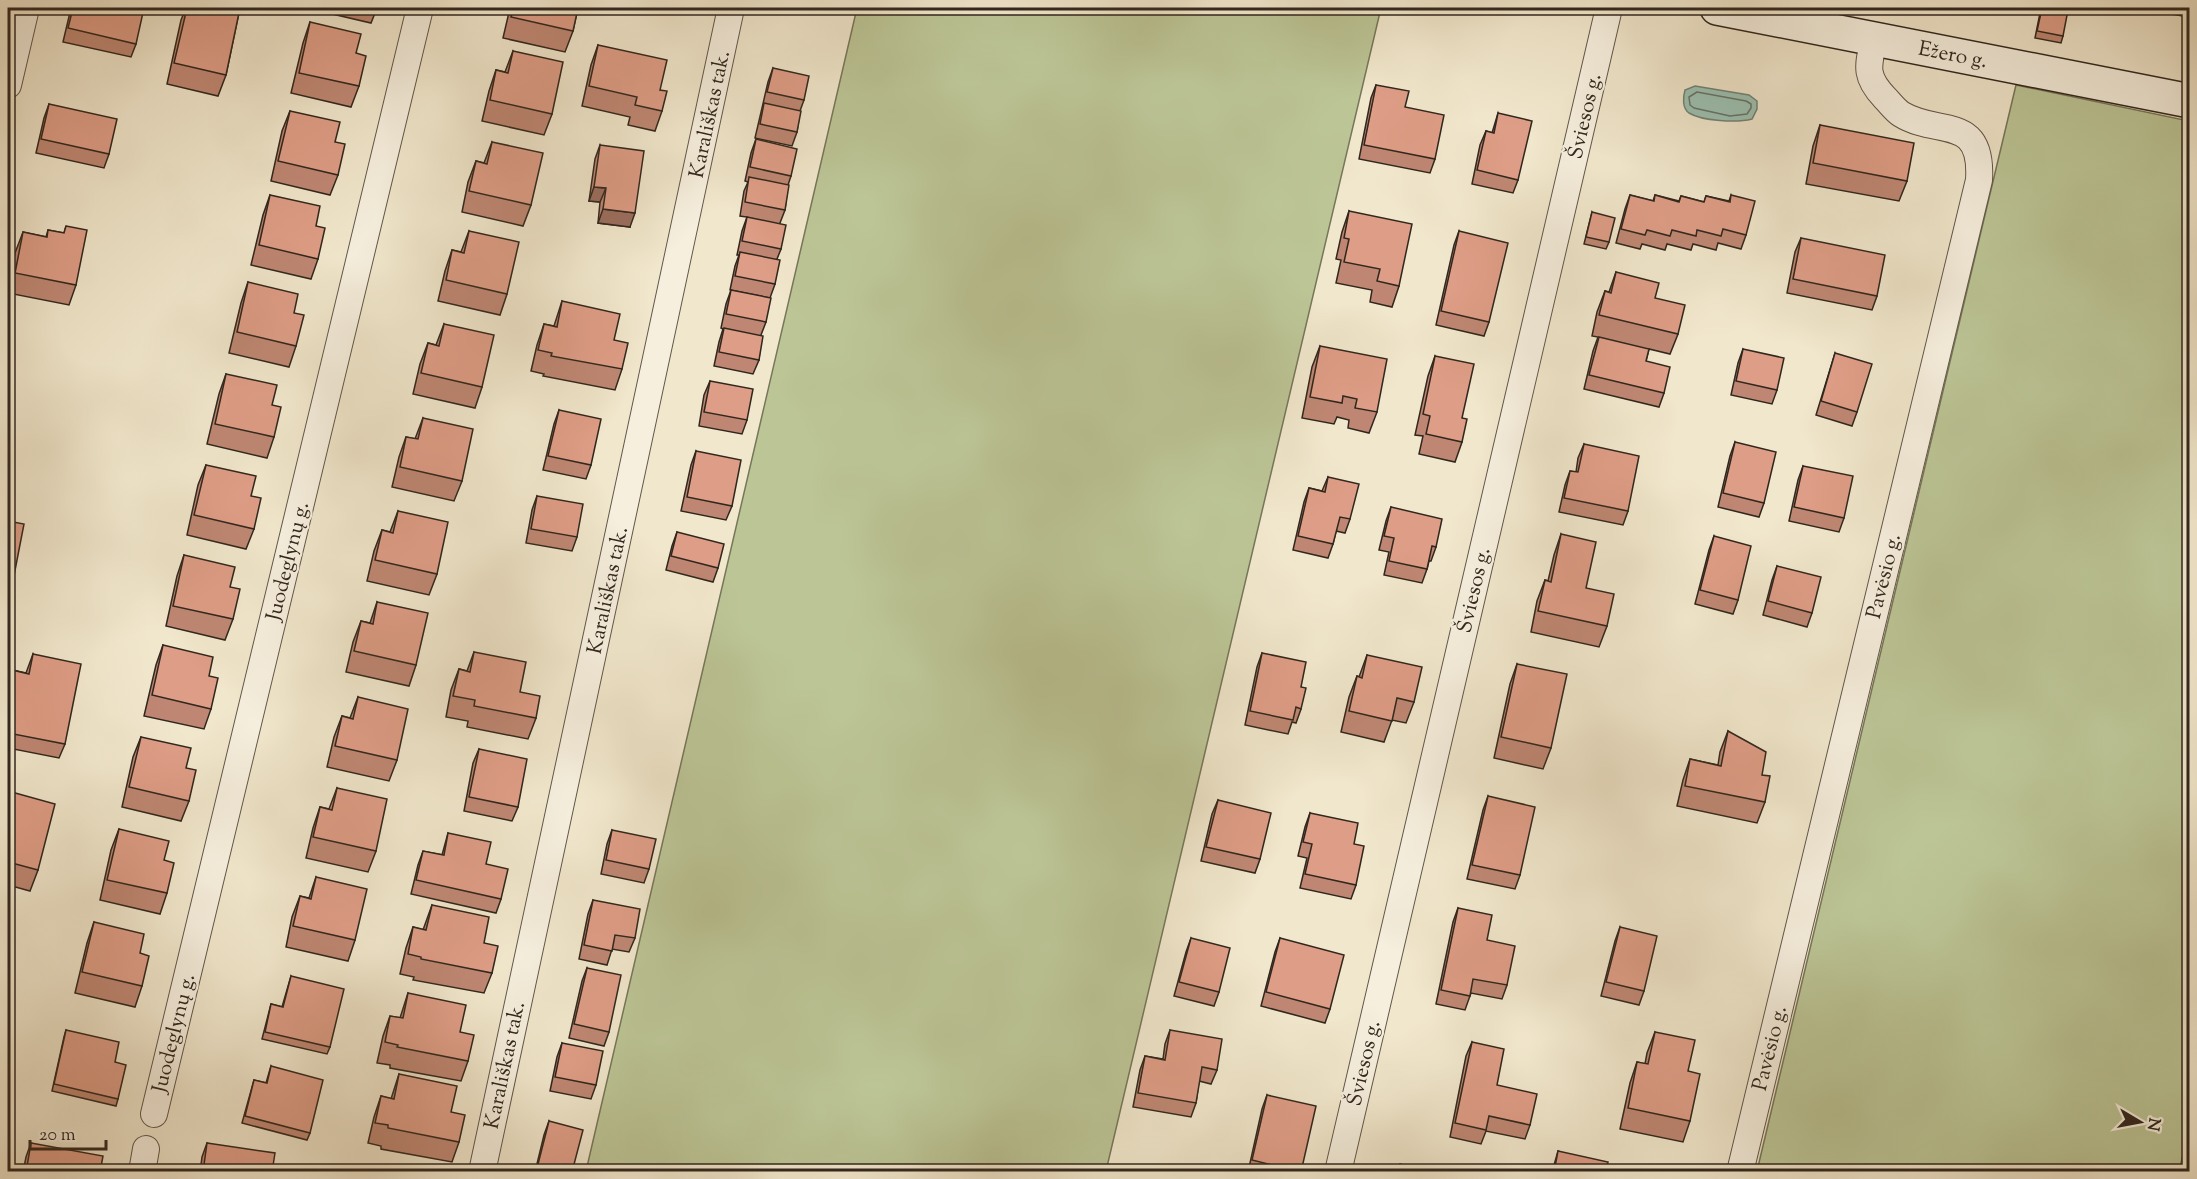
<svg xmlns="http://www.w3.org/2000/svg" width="2197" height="1179" viewBox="0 0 2197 1179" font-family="'Sorts Mill Goudy',serif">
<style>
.green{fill:#bcc596;stroke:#76765a;stroke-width:1.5}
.water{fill:#9cc1b2;stroke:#718377;stroke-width:1.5}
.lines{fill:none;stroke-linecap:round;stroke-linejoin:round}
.shore{stroke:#667468;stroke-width:1.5}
.minor-casing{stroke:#61574a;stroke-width:28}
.secondary-casing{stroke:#31271e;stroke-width:36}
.minor{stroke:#f6efde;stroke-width:26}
.secondary{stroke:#f6efde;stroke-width:33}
.wall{fill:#bf8773;stroke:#31271e;stroke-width:1.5}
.shaded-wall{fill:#9b6e5e;stroke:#31271e;stroke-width:1.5}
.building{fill:#de9d86;stroke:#31271e;stroke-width:1.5}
.labels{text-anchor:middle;stroke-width:4.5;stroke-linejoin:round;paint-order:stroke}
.street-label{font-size:21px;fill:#31271e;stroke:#f6efde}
</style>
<rect width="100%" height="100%" fill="#f1e7cc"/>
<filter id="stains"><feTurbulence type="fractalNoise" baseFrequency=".00333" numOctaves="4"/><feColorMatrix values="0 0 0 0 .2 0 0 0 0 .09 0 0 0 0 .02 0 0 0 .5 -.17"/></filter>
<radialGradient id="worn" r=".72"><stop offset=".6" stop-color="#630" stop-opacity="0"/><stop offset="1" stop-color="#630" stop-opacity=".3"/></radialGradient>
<g class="green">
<polygon points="857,8 1381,8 1106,1171 586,1171"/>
<polygon points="2016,85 2189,121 2190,1126 2179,1171 1757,1171"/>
</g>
<path class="water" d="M1695,86l54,9 8,6v8l-5,10c-15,4 -50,2 -63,-6 -7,-5 -6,-16 -4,-23z"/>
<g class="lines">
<polygon class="shore" points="1697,92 1746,101 1751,104 1751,108 1747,114 1730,116 1694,108 1690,105 1689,97"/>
<defs>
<g id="minor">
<polyline points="8,85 26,8"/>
<polyline points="154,1114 420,8"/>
<polyline points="142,1172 146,1149"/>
<polyline points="482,1172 731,8"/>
<polyline points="1338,1172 1609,8"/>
<path d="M1740,1172l239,-992c4,-67 -41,-43 -78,-66 -6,-4 -11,-11 -16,-16 -21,-22 -17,-32 -11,-59"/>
</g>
<polyline id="secondary" points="1717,8 2190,101"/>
</defs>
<use href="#minor" class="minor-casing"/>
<use href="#secondary" class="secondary-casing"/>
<use href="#minor" class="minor"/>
<use href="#secondary" class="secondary"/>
</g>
<g class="wall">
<polygon points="71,8 140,8 136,44 131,57 63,42"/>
<polygon points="186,8 240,8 226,75 218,96 167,84 181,20"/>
<polygon points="312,8 377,8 371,23 311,9"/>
<polygon points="510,8 578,8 573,31 565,52 503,38"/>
<polygon points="2041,8 2063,36 2061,43 2035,38"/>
<polygon points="2137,8 2190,8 2190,13 2188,17"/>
<polygon points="310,22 356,53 359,86 351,107 291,93 303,43"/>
<polygon points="598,45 660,90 662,111 655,131 628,125 630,117 582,106 591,65"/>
<polygon points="513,51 552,114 544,135 482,121 489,91 496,70 505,72"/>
<polygon points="773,68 804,100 800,111 797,132 792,146 755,138 768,82"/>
<polygon points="1376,85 1405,107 1435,159 1430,173 1359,159 1371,98"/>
<polygon points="49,104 109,154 104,168 36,153 44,118"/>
<polygon points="290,111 335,142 338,175 330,195 271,181 282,131"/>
<polygon points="1498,113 1518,180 1513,193 1472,184 1480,145 1486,131 1492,133"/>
<polygon points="1820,125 1907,181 1899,201 1806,184 1813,146"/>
<polygon points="756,139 791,176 788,185 785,210 780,223 781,249 777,259 775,284 770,298 730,290 735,266 739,255 737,255 742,231 747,217 740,216 744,191 748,182 745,181 751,153"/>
<polygon points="492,142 531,205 523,226 462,212 468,182 476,161 484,163"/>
<polygon points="600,145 630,227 598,223 600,202 589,201 595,159"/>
<polygon points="270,195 316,226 318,259 311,279 251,265 263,215"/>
<polygon points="1630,195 1653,201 1655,195 1679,201 1681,196 1704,202 1706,196 1729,201 1731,195 1746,235 1741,249 1718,243 1716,250 1693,244 1691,250 1667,244 1665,250 1642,244 1640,249 1616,243 1625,209"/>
<polygon points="1349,211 1399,286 1392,307 1370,302 1372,290 1336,283 1341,260 1336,259 1342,232"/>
<polygon points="1592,212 1609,242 1606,249 1584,244"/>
<polygon points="66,226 76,285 69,305 8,293 15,253 23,232 46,237 48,230 64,233"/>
<polygon points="469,231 507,294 500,315 438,301 445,271 452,250 461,252"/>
<polygon points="1459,231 1489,322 1484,336 1436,325 1454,245"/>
<polygon points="1801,238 1877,296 1872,310 1787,293 1795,252"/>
<polygon points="1616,272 1655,298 1678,334 1670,354 1649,349 1646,361 1664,393 1659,407 1584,389 1593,351 1598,337 1592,336 1597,312 1605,291 1609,292"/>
<polygon points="248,282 294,313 296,346 289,367 229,353 241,303"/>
<polygon points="731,290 766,322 761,335 759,360 753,374 714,366 719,342 723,329 721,328 726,304"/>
<polygon points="562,301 614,340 622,369 615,390 543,376 544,374 531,371 537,345 544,324 554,326"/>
<polygon points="444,324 482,387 475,408 413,394 420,364 428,343 436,345"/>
<polygon points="1320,346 1377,412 1369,433 1348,428 1349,420 1337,417 1334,424 1302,418 1312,367"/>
<polygon points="1743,349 1777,390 1772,404 1731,395 1738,363"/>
<polygon points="1835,353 1857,412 1852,426 1816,415"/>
<polygon points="1435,356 1462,418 1462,442 1455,462 1419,454 1423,436 1415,435 1428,376"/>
<polygon points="226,374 272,405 274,437 267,458 207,444 219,394"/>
<polygon points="710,381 747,420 742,434 699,426 704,395"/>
<polygon points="559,410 591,465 586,479 543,470 554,424"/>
<polygon points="423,418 462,481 454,501 392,487 399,457 406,437 415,439"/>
<polygon points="1735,442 1764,503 1759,517 1718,507 1730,456"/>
<polygon points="1584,444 1628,511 1623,525 1559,512 1565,485 1570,471 1576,472 1578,458"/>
<polygon points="696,451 732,506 726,520 681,511 691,465"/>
<polygon points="206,465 251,496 254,529 246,549 187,535 198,485"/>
<polygon points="1803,466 1844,518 1839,532 1789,521 1798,480"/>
<polygon points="1328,477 1350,519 1345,533 1336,531 1333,544 1328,558 1293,550 1304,502 1309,488 1322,491"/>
<polygon points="537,496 577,537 572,551 526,543 532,510"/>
<polygon points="1391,507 1436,547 1431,561 1429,561 1427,569 1422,583 1384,575 1389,552 1379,550 1386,521"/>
<polygon points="398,511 437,574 429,595 367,581 374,551 382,530 390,532"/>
<polygon points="8,521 11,591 8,600"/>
<polygon points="677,532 718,568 713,582 666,570 672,546"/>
<polygon points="1561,534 1586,588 1607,626 1599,647 1531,632 1537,601 1545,580 1548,581 1554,555"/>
<polygon points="1714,536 1738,600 1733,614 1695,604 1709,550"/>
<polygon points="184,555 230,587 233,619 225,640 166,626 177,576"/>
<polygon points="1777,566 1812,613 1807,627 1763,615 1772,580"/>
<polygon points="377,602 416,665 409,686 346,672 353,642 361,621 370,623"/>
<polygon points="163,645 209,676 211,709 204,729 144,716 156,665"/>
<polygon points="474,652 520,692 536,718 528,739 467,727 468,721 446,717 451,690 459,669 467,671"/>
<polygon points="1262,653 1301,687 1301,709 1296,723 1292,722 1288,734 1245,725 1257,667"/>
<polygon points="33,654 65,744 59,758 8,748 8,683 12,670 26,673"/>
<polygon points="1367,655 1414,702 1406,723 1392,720 1384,742 1341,732 1349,697 1357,676 1359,677"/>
<polygon points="1517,664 1551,748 1543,769 1494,758 1510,684"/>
<polygon points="358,697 397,760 389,781 327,767 334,737 342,716 350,718"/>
<polygon points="1728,731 1762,775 1765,802 1757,823 1677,806 1683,780 1690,759 1718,765 1720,752"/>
<polygon points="141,737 186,768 189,801 181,821 122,807 133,757"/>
<polygon points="479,749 518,807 512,821 464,811 473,763"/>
<polygon points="337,788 376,851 368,872 306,858 313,828 320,807 329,809"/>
<polygon points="8,791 38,870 30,891 8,885"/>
<polygon points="1488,796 1520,875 1515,889 1467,879 1483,810"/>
<polygon points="1218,800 1260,859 1255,873 1201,861 1212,814"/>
<polygon points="1310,813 1356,885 1351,899 1300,888 1307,858 1298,856 1305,827"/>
<polygon points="119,829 164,860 167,893 160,914 100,900 111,850"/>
<polygon points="612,830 649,869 644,883 601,874 607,844"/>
<polygon points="448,833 486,864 501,899 496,913 411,894 418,865 423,851 442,855"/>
<polygon points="316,877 355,940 348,961 286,947 292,917 300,896 309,898"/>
<polygon points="593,900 635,938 629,952 612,949 607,965 579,959 588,914"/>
<polygon points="432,905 484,943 492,973 484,993 413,980 414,977 400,974 406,948 413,927 423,930"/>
<polygon points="1458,908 1487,940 1507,985 1502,999 1471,993 1465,1010 1436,1004 1453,922"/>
<polygon points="94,922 140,953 142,986 135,1007 75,993 87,943"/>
<polygon points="1620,927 1644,991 1639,1005 1601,996 1615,941"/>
<polygon points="1191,938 1219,992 1214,1006 1174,996 1186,952"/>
<polygon points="1280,938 1330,1009 1325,1023 1261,1006 1275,952"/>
<polygon points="587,968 609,1032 604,1046 569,1038 582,981"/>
<polygon points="291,976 330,1047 327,1054 262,1039 271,1004 282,1007"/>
<polygon points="408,993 460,1032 468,1061 461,1081 390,1068 390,1065 377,1063 383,1036 390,1016 400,1018"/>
<polygon points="66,1030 115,1062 118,1099 116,1106 52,1091 64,1037"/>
<polygon points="1170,1030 1217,1070 1211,1084 1199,1081 1196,1103 1191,1117 1133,1107 1140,1070 1145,1056 1163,1059 1165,1044"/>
<polygon points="1655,1032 1688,1071 1690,1121 1683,1142 1620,1129 1630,1083 1637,1062 1645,1064 1647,1053"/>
<polygon points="1472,1042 1497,1085 1530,1125 1525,1139 1486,1131 1481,1144 1450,1137 1466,1056"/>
<polygon points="562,1043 596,1085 591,1099 550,1091 557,1057"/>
<polygon points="271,1066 310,1133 307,1140 242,1123 254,1080 266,1083"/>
<polygon points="399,1074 451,1112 459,1142 452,1162 381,1149 381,1146 368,1143 374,1117 381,1096 391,1099"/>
<polygon points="1267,1095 1301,1172 1248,1172 1262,1109"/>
<polygon points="549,1121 572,1172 535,1172 544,1135"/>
<polygon points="31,1143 100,1172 23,1172 26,1157"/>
<polygon points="207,1143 272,1172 200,1172 202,1157"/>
<polygon points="1558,1151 1606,1172 1552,1172"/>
</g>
<g class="shaded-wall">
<polygon points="594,187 606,188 600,202 589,201"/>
<polygon points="603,209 635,213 630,227 598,223"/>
</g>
<g class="building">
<polygon points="73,8 144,8 136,44 68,28"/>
<polygon points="187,8 240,8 226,75 174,63"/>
<polygon points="513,8 578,8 573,31 511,17"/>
<polygon points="2042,8 2056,8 2068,10 2063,36 2037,31"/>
<polygon points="310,22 361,34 356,53 366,56 359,86 299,73"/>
<polygon points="598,45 667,60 660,90 667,91 662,111 635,105 637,97 589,86"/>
<polygon points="513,51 563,62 552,114 490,100 496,70 508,73"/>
<polygon points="773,68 809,76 804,100 767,92"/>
<polygon points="1376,85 1409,91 1405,107 1444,115 1435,159 1364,145"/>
<polygon points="764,103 801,111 797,132 760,124"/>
<polygon points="49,104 117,119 109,154 41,139"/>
<polygon points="290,111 340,122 335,142 345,144 338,175 278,161"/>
<polygon points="1498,113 1532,121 1518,180 1477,170 1486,131 1494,133"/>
<polygon points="1820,125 1914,143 1907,181 1813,163"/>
<polygon points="756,139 797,149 791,176 750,167"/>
<polygon points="492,142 543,153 531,205 469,191 476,161 487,164"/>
<polygon points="600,145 644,151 635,213 603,209 606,188 594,187"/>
<polygon points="749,177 789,185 785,210 745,202"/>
<polygon points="270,195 320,206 316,226 325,228 318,259 259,245"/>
<polygon points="1630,195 1654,201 1655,195 1679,202 1681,196 1704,202 1706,196 1730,202 1731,195 1755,201 1746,235 1723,229 1721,236 1697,230 1696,236 1672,230 1670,236 1647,230 1645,235 1621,229"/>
<polygon points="1349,211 1412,224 1399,286 1377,281 1380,269 1344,262 1349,239 1344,238"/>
<polygon points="1592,212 1615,218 1609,242 1586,237"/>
<polygon points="747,217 786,225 781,249 742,241"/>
<polygon points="66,226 87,230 76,285 15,273 23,232 47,237 48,230 64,233"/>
<polygon points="469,231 519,242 507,294 446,280 452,250 464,253"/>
<polygon points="1459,231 1508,243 1489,322 1441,311"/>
<polygon points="1801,238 1885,255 1877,296 1793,279"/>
<polygon points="740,252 780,260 775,284 735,276"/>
<polygon points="1616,272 1659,283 1655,298 1685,305 1678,334 1599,315 1605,291 1611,293"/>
<polygon points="248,282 298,294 294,313 304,315 296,346 237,332"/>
<polygon points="731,290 771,298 766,322 726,314"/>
<polygon points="562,301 620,314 614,340 628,343 622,369 551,356 552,353 538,350 544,324 557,327"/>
<polygon points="444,324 494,335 482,387 421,373 428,343 439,346"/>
<polygon points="724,328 763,336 759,360 719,352"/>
<polygon points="1599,337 1649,349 1646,361 1670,367 1664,393 1589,375"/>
<polygon points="1320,346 1387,359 1377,412 1355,408 1357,399 1343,396 1342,403 1310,397"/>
<polygon points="1743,349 1784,358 1777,390 1736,381"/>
<polygon points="1835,353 1872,364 1857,412 1821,401"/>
<polygon points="1435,356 1474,364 1462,418 1467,419 1462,442 1426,434 1430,416 1423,414"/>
<polygon points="226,374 277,385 272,405 281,407 274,437 215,424"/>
<polygon points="710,381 753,389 747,420 704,412"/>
<polygon points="559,410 601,419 591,465 548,456"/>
<polygon points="423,418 473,429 462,481 400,467 406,437 418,439"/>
<polygon points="1735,442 1776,452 1764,503 1723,493"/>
<polygon points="1584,444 1639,456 1628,511 1564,498 1570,471 1578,472"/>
<polygon points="696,451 741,460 732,506 687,497"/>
<polygon points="206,465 256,476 251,496 261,498 254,529 194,515"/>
<polygon points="1803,466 1853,476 1844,518 1794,507"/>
<polygon points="1328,477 1359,484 1350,519 1340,517 1333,544 1298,536 1309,488 1325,492"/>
<polygon points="537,496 583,504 577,537 531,529"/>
<polygon points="1391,507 1442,519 1436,547 1432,546 1427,569 1389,561 1394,538 1384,536"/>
<polygon points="398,511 448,522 437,574 375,560 382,530 393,533"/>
<polygon points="8,521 24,524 11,591 8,591"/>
<polygon points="677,532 724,544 718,568 671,556"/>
<polygon points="1561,534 1596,542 1586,588 1614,594 1607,626 1538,611 1545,580 1551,582"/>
<polygon points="1714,536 1751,546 1738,600 1700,590"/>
<polygon points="184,555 235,567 230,587 240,589 233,619 173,606"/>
<polygon points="1777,566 1821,577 1812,613 1768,601"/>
<polygon points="377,602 428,613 416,665 354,651 361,621 373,624"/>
<polygon points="163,645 213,657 209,676 218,678 211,709 152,695"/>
<polygon points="474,652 526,662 520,692 540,696 536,718 474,706 475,700 453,696 459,669 470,672"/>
<polygon points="1262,653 1306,662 1301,687 1306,688 1301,709 1296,707 1293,720 1250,711"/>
<polygon points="33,654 81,664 65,744 8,733 8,692 12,670 29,674"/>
<polygon points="1367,655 1422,667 1414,702 1397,698 1392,721 1349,711 1357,676 1362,678"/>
<polygon points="1517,664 1567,674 1551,748 1501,737"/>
<polygon points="358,697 408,709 397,760 335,746 342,716 353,719"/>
<polygon points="1728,731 1766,752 1762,775 1770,776 1765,802 1685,786 1690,759 1721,766"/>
<polygon points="141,737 191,748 186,768 196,770 189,801 129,787"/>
<polygon points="479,749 527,759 518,807 469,797"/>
<polygon points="337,788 387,799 376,851 313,837 320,807 332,810"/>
<polygon points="8,791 55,804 38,870 8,862"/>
<polygon points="1488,796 1535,807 1520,875 1472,865"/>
<polygon points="1218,800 1271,813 1260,859 1206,847"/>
<polygon points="1310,813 1358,823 1354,844 1364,846 1356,885 1305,874 1312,844 1303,842"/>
<polygon points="119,829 169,841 164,860 174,863 167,893 107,880"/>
<polygon points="612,830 656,839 649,869 606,860"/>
<polygon points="448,833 491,842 486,864 508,869 501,899 416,880 423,851 444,855"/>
<polygon points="316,877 367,889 355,940 293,926 300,896 311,899"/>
<polygon points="593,900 640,909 635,938 615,935 612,951 584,945"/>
<polygon points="432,905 489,917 484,943 498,946 492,973 421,959 421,957 408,954 413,927 426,930"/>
<polygon points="1458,908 1492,915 1487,940 1515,946 1507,985 1473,979 1470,996 1441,990"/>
<polygon points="94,922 144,934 140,953 149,956 142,986 82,972"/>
<polygon points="1620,927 1657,936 1644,991 1606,982"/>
<polygon points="1191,938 1230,948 1219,992 1179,982"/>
<polygon points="1280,938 1344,955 1330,1009 1266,992"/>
<polygon points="587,968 621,975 609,1032 574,1024"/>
<polygon points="291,976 344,989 330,1047 265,1032 271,1004 283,1007"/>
<polygon points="408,993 466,1005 460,1032 474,1035 468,1061 397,1047 398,1045 385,1042 390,1016 403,1018"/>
<polygon points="66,1030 119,1042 115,1062 126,1065 118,1099 54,1084"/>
<polygon points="1170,1030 1222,1039 1217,1070 1202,1067 1196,1103 1138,1093 1145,1056 1165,1060"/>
<polygon points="1655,1032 1695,1040 1688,1071 1700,1074 1690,1121 1628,1108 1637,1062 1648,1064"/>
<polygon points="1472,1042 1504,1049 1497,1085 1537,1094 1530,1125 1489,1116 1486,1130 1455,1123"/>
<polygon points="562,1043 603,1051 596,1085 555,1077"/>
<polygon points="271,1066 323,1080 310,1133 245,1116 254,1080 267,1083"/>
<polygon points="399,1074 457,1086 451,1112 465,1115 459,1142 388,1128 388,1125 375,1123 381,1096 394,1099"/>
<polygon points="1267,1095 1316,1106 1301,1172 1252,1160"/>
<polygon points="549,1121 583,1130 572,1172 536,1172"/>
<polygon points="31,1143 103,1156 100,1172 26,1172"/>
<polygon points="207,1143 275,1153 272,1172 203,1172"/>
<polygon points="1558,1151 1608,1162 1606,1172 1554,1172"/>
<polygon points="1400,1164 1429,1172 1398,1172"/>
</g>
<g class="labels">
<g class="street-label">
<text transform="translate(1953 54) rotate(11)" y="7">Ežero g.</text>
<text transform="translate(709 114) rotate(-78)" y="7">Karališkas tak.</text>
<text transform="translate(1584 116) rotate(-77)" y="7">Šviesos g.</text>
<text transform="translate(287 561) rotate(-76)" y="7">Juodeglynų g.</text>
<text transform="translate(1883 576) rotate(-76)" y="7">Pavėsio g.</text>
<text transform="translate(607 590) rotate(-78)" y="7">Karališkas tak.</text>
<text transform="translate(1473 590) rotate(-77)" y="7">Šviesos g.</text>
<text transform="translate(173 1033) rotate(-76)" y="7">Juodeglynų g.</text>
<text transform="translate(1769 1048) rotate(-76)" y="7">Pavėsio g.</text>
<text transform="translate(1363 1063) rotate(-77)" y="7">Šviesos g.</text>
<text transform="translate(504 1065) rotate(-78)" y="7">Karališkas tak.</text>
</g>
</g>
<rect width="2197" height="1179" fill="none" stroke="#f1e7cc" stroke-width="30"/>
<rect x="9" y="9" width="2179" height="1161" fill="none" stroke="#31271e" stroke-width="3"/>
<rect x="15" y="15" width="2167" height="1149" fill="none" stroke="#31271e" stroke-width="1.5"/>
<g transform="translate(2140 1122) rotate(100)" stroke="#f6efde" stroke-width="4.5" paint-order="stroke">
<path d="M0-4.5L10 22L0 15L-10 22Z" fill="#31271e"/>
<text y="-9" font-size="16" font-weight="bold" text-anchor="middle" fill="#31271e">N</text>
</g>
<path d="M30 1140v9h76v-9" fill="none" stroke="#31271e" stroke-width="3"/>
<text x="39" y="1140" font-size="18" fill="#31271e" stroke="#f6efde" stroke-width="4.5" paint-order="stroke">20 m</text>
<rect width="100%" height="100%" filter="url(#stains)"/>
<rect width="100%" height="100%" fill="url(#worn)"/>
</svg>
